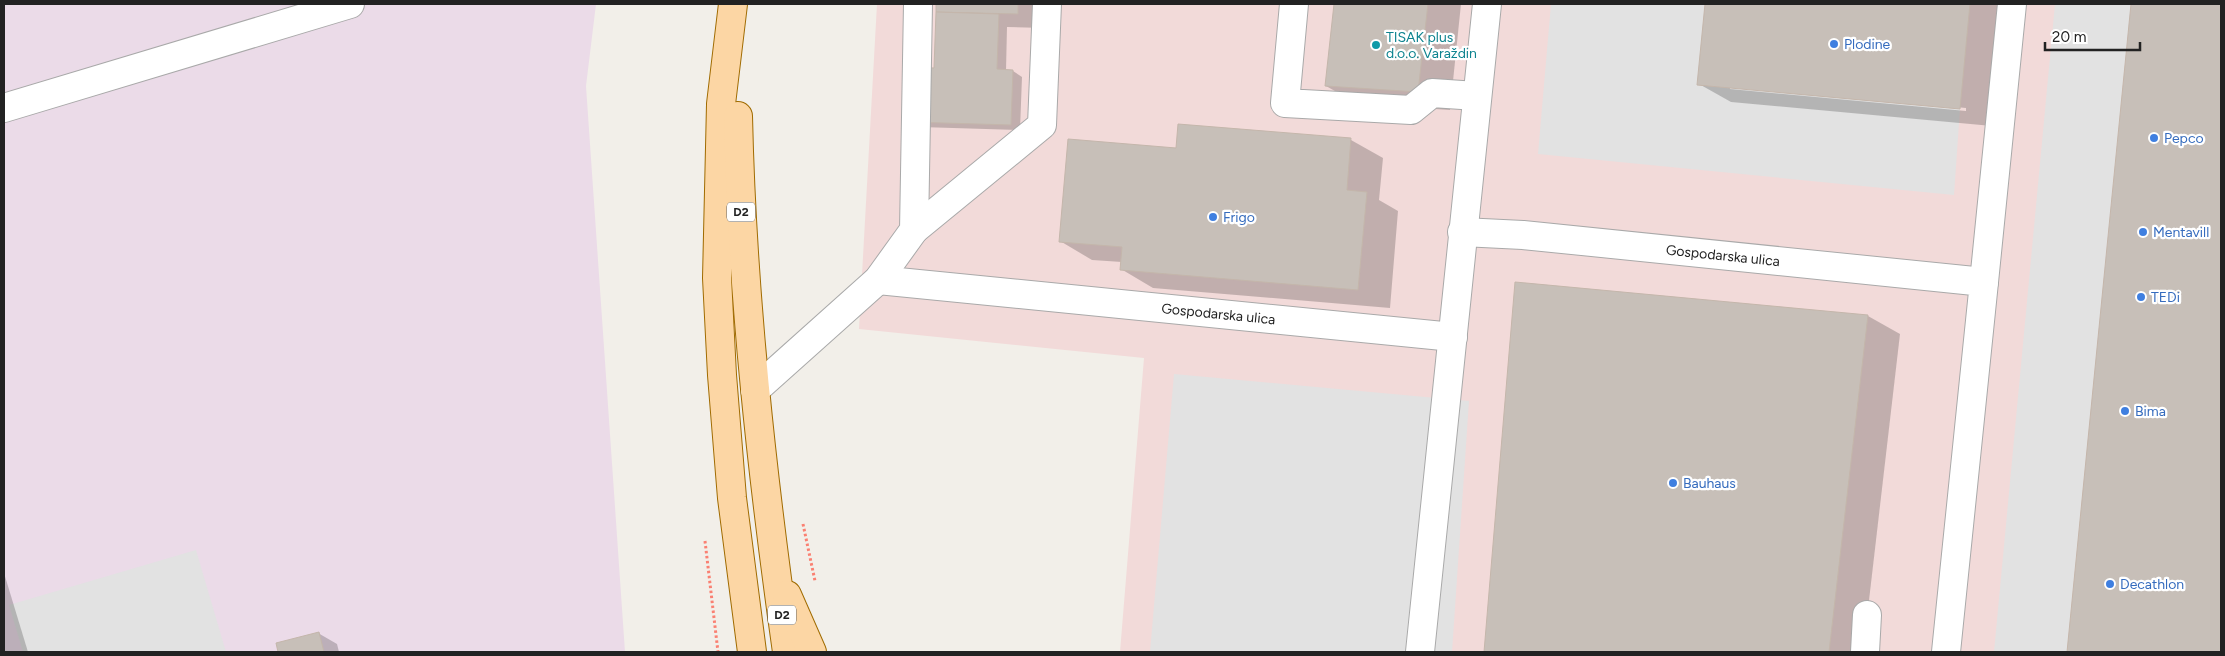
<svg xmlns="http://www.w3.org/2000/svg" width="2225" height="656" viewBox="0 0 2225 656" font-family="Figtree,sans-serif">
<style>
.commercial{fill:#f2dad9}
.industrial{fill:#ebdbe8}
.parking{fill:#e2e2e2}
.shadow{fill:#0003;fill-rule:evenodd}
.building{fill:#c7bfb8;stroke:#c4b6ab}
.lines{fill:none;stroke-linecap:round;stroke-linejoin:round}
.minor-casing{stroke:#a9a9a9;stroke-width:30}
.major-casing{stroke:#a06b00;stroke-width:30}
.path{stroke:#fa8072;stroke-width:3;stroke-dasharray:2.5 2.5;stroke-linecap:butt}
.minor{stroke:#fff;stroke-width:28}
.major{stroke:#fcd6a4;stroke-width:28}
.shop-dot{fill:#3f7fe0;stroke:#fff;stroke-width:2}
.culture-dot{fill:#0f9aa8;stroke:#fff;stroke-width:2}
.labels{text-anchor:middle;stroke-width:4.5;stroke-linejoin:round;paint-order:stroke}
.shield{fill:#fff;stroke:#646464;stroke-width:1}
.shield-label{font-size:12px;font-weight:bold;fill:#222}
.culture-label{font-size:14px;fill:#0d838f;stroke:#fff;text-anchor:start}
.shop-label{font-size:14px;fill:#366cbe;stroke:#fff;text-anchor:start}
.street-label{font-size:14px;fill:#222;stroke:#fff}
</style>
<rect width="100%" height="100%" fill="#f2efe9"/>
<polygon class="commercial" points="877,4 2221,4 2221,652 1120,652 1144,358 859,329"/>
<polygon class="industrial" points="4,4 596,4 586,86 625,652 4,652"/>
<g class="parking">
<polygon points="1551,4 1705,4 1698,85 1960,109 1954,195 1538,154"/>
<polygon points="2055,4 2131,4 2067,652 1994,652"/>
<polygon points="1174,374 1469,401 1452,652 1150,652"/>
<polygon points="196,550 226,652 23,652 9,605"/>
</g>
<g class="shadow">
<polygon points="938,4 1044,4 1044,28 1007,27 1006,71 1013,71 1022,77 1020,130 920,127 936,69"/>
<polygon points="1335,4 1461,4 1450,110 1358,104 1326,86"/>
<path d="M1706,4h297l-11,122 -261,-24 -32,-18zM1730,86l236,22v3l-236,-22z"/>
<polygon points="2133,4 2221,4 2221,652 2069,652"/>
<polygon points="1179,125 1351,140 1383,158 1379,200 1398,211 1390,308 1153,288 1121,269 1122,262 1092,260 1060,241 1177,150"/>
<polygon points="1517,283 1868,316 1900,334 1863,652 1485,652"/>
<polygon points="4,573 28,652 4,652"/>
<polygon points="318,633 337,644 339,652 280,652 277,644"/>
</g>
<g class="building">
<polygon points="936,4 1018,4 1018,14 936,12"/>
<polygon points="1334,4 1428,4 1418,92 1325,86"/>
<polygon points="1705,4 1970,4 1960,109 1697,85"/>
<polygon points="2131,4 2221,4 2221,652 2067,652"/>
<polygon points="936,12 999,14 997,69 1013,70 1011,125 909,122 911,67 934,68"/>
<polygon points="1178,124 1351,138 1347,190 1367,192 1358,290 1120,270 1122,247 1059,242 1068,139 1176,148"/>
<polygon points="1515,282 1868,315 1829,652 1484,652"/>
<polygon points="319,632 324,652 278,652 276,643"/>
</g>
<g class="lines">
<defs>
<g id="minor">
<polyline points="1294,4 1285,103 1411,110 1432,93 1477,96"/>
<polyline points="4,108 350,4"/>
<polyline points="914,230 1042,125 1047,4"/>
<path id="s1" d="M1462,232l61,3 461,47 -38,370"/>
<path id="s2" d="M878,280l575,57"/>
<polyline points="1984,282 2012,4"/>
<polyline points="755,390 878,280 914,230 918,4"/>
<polyline points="1420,652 1487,4"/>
<polyline points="1865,652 1867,615"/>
</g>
<g id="major">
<polyline points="733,4 721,104 717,278 722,375 732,498 752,652"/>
<path d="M738,116c4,179 24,359 49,536"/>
<polyline points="787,595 812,652"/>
</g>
</defs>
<use href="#minor" class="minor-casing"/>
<use href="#major" class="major-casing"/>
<g class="path">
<polyline points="803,524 815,581"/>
<polyline points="705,541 718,652"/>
</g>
<use href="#minor" class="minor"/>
<use href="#major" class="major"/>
</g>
<g class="shop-dot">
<circle cx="1834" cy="44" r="5"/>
<circle cx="2154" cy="138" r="5"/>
<circle cx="1213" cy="217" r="5"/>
<circle cx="2143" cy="232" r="5"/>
<circle cx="2141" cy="297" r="5"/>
<circle cx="2125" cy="411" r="5"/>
<circle cx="1673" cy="483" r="5"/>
<circle cx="2110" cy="584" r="5"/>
</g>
<circle class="culture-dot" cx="1376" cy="45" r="5"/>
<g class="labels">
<g class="shield">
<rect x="727" y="202.5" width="28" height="19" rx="4"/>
<rect x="768" y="605.5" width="28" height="19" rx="4"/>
</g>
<g class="shield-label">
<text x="741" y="216">D2</text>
<text x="782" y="619">D2</text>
</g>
<g class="culture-label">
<text x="1386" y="42">TISAK plus<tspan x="1386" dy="16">d.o.o. Varaždin</tspan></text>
</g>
<g class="shop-label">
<text x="1844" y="49">Plodine</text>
<text x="2164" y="143">Pepco</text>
<text x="1223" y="222">Frigo</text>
<text x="2153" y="237">Mentavill</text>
<text x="2151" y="302">TEDi</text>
<text x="2135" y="416">Bima</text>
<text x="1683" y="488">Bauhaus</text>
<text x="2120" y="589">Decathlon</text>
</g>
<g class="street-label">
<text dy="5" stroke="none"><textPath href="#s1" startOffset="262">Gospodarska ulica</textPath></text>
<text dy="5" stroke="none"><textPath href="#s2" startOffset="342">Gospodarska ulica</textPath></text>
</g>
</g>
<rect width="2225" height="656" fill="none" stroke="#222222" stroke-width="10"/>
<path d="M2045 42v8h95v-8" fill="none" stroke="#222222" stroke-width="2.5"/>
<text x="2052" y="42" font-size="15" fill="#222222" stroke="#ffffff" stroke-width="4" paint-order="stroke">20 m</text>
</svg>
